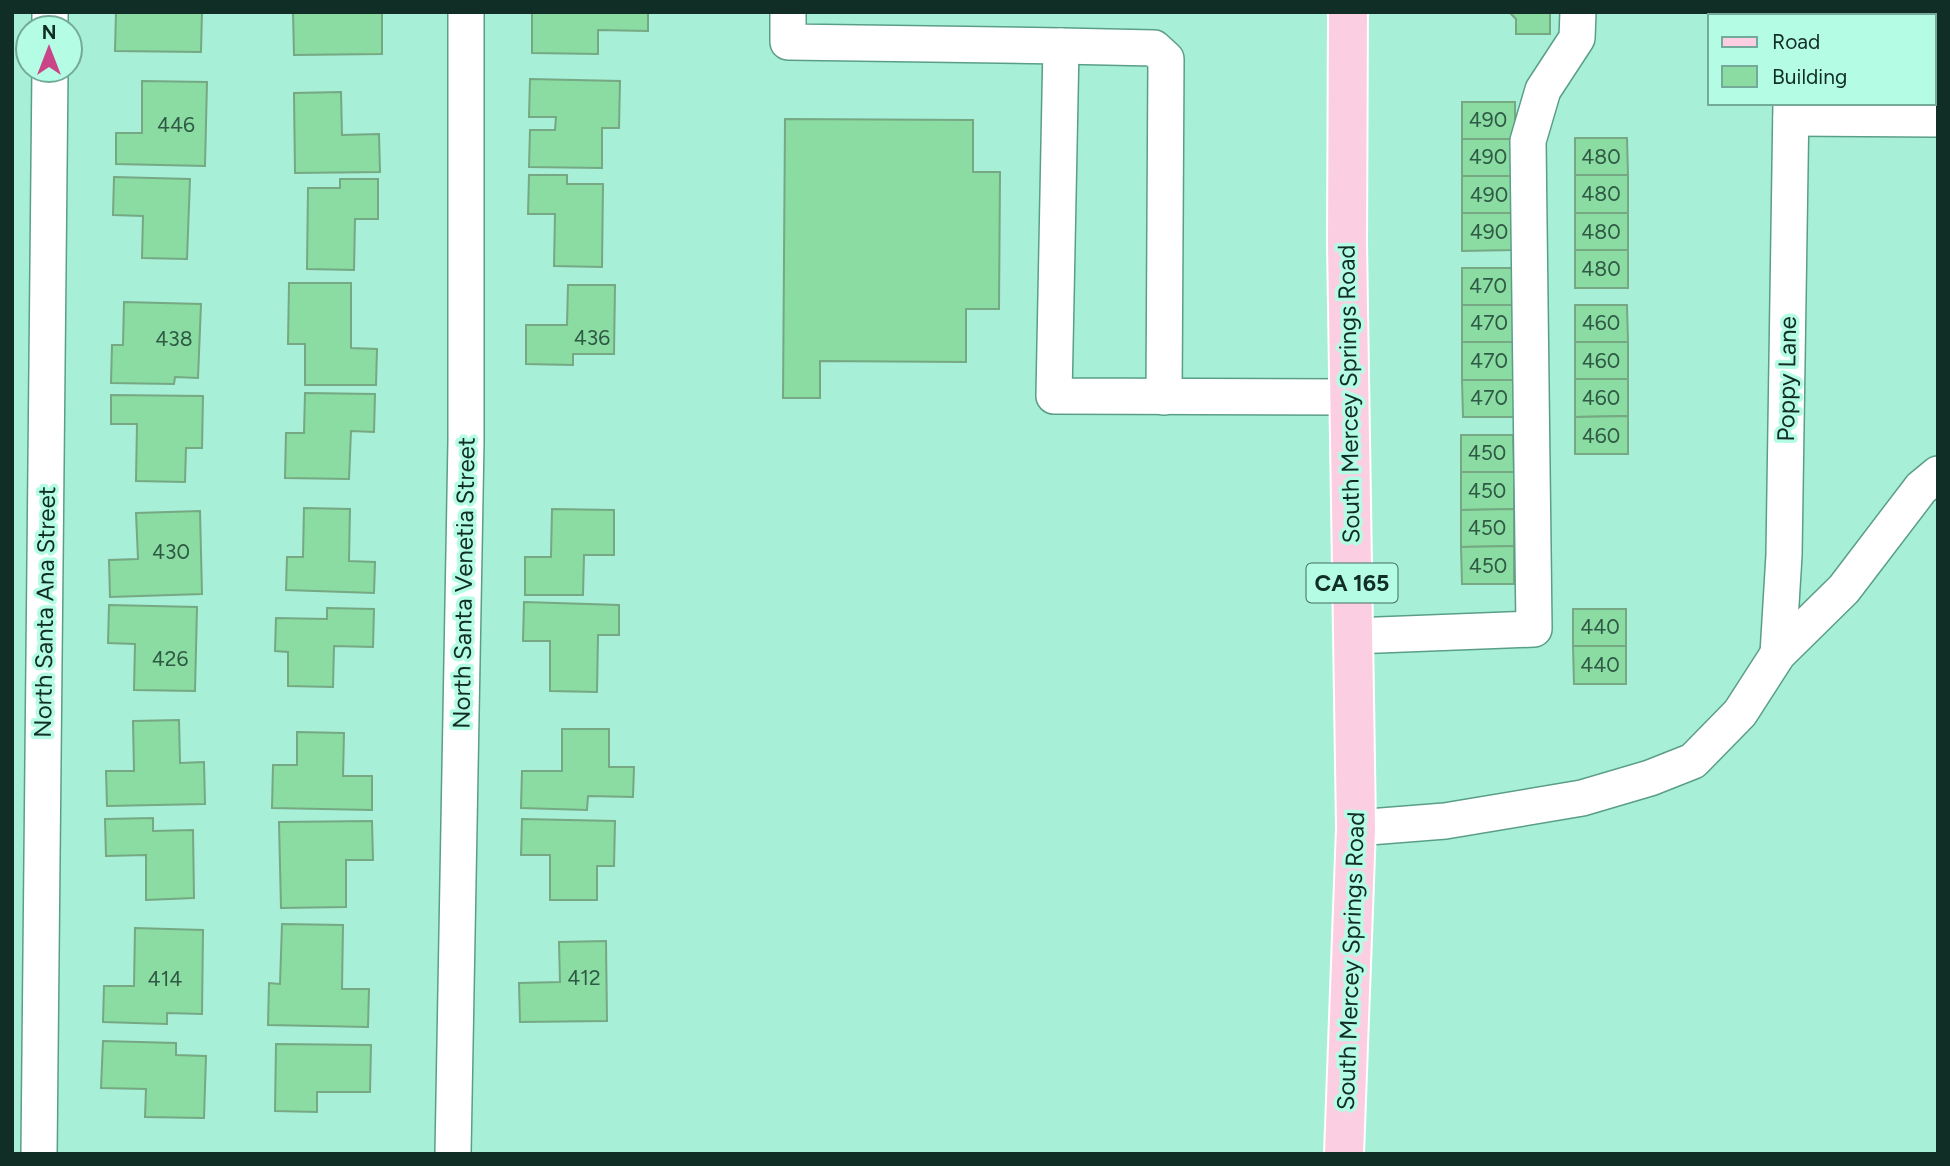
<svg xmlns="http://www.w3.org/2000/svg" width="1950" height="1166" viewBox="0 0 1950 1166" font-family="Figtree,sans-serif">
<style>
.building{fill:#8adca2;stroke:#75a883;stroke-width:2}
.lines{fill:none;stroke-linecap:round;stroke-linejoin:round}
.minor-casing{stroke:#5a9e8a;stroke-width:38}
.major-casing{stroke:#fff;stroke-width:42}
.minor{stroke:#fff;stroke-width:35}
.major{stroke:#fbcee1;stroke-width:38}
.labels{text-anchor:middle;stroke-width:7;stroke-linejoin:round;paint-order:stroke}
.number-label{font-size:21px;fill:#2f5a45}
.shield{fill:#b5fce5;stroke:#426c5f;stroke-width:2}
.shield-label{font-size:23px;font-weight:bold;fill:#112e26}
.street-label{font-size:24px;fill:#112e26;stroke:#b5fce5}
</style>
<rect width="100%" height="100%" fill="#a8efd8"/>
<g class="building">
<polygon points="116,12 202,12 201,52 115,51"/>
<polygon points="293,12 382,12 382,54 294,55"/>
<polygon points="532,12 648,12 648,31 598,30 598,54 532,53"/>
<polygon points="1509,12 1550,12 1550,34 1516,34 1516,19"/>
<polygon points="530,79 620,81 619,128 602,128 602,168 529,167 530,130 555,130 556,117 529,117"/>
<polygon points="142,81 207,82 205,166 116,164 116,133 142,133"/>
<polygon points="341,92 342,135 379,134 380,172 295,173 294,93"/>
<rect x="1462" y="102" width="53" height="37"/>
<polygon points="785,119 973,120 973,172 1000,172 999,309 966,309 966,362 820,361 820,398 783,398"/>
<polygon points="1575,138 1627,138 1628,175 1575,175"/>
<rect x="1462" y="139" width="53" height="37"/>
<polygon points="529,175 567,175 567,184 603,184 602,267 554,266 555,214 528,214"/>
<rect x="1575" y="175" width="53" height="38"/>
<rect x="1462" y="176" width="53" height="37"/>
<polygon points="114,177 190,179 187,259 142,258 143,216 113,215"/>
<polygon points="340,179 378,179 378,219 355,219 354,270 307,269 308,188 340,188"/>
<polygon points="1462,213 1515,213 1515,250 1462,251"/>
<rect x="1575" y="213" width="53" height="37"/>
<rect x="1575" y="250" width="53" height="38"/>
<rect x="1462" y="268" width="53" height="37"/>
<polygon points="289,283 351,283 351,348 377,349 376,385 305,385 305,344 288,344"/>
<polygon points="568,285 615,285 614,354 573,354 573,365 526,364 526,325 567,325"/>
<polygon points="124,302 201,304 198,378 175,377 174,384 111,383 112,345 123,345"/>
<rect x="1462" y="305" width="53" height="37"/>
<polygon points="1575,305 1627,305 1628,342 1575,342"/>
<rect x="1462" y="342" width="53" height="38"/>
<rect x="1575" y="342" width="53" height="37"/>
<polygon points="1575,379 1628,379 1628,416 1575,417"/>
<polygon points="1462,380 1515,380 1515,417 1463,417"/>
<polygon points="305,393 375,394 374,432 351,431 349,479 285,478 286,433 304,433"/>
<polygon points="111,395 203,396 202,448 186,448 185,482 136,481 137,424 111,424"/>
<polygon points="1628,416 1628,454 1575,454 1575,417"/>
<polygon points="1461,435 1513,435 1514,472 1461,472"/>
<polygon points="1461,472 1514,472 1514,509 1461,510"/>
<polygon points="304,508 350,509 349,561 375,562 374,593 286,590 287,557 303,557"/>
<polygon points="552,509 614,510 614,555 584,555 583,595 525,595 525,557 551,557"/>
<polygon points="1514,509 1514,546 1461,547 1461,510"/>
<polygon points="200,511 202,594 110,597 109,560 138,559 136,513"/>
<polygon points="1514,546 1514,584 1462,584 1461,547"/>
<polygon points="524,602 619,605 619,635 598,635 597,692 550,691 550,641 523,641"/>
<polygon points="109,605 197,607 195,691 134,690 135,644 108,643"/>
<polygon points="327,608 374,609 373,647 334,646 333,687 288,686 288,652 275,651 276,618 327,619"/>
<rect x="1573" y="609" width="53" height="37"/>
<polygon points="1573,646 1626,646 1626,684 1574,684"/>
<polygon points="179,720 180,763 204,762 205,804 107,806 106,771 134,771 133,721"/>
<polygon points="562,729 609,729 609,767 634,767 633,797 588,796 587,810 521,808 522,771 562,771"/>
<polygon points="297,732 344,733 343,776 372,776 372,810 272,808 273,765 297,765"/>
<polygon points="153,818 153,831 193,830 194,898 146,900 146,855 106,856 105,819"/>
<polygon points="522,819 615,821 614,866 597,866 597,900 550,900 550,855 521,855"/>
<polygon points="372,821 373,860 346,860 346,907 281,908 279,822"/>
<polygon points="282,924 343,925 342,989 369,989 368,1027 268,1025 269,983 280,984"/>
<polygon points="135,928 203,930 202,1014 167,1013 167,1024 103,1022 104,986 134,986"/>
<polygon points="606,941 607,1021 520,1022 519,983 560,982 559,942"/>
<polygon points="103,1041 176,1043 176,1055 206,1056 204,1118 145,1117 146,1089 101,1088"/>
<polygon points="276,1044 371,1045 370,1092 317,1092 317,1112 275,1111"/>
</g>
<g class="lines">
<defs>
<g id="minor">
<polyline points="788,12 788,42 1061,46 1054,396 1349,397"/>
<polyline points="1791,16 1791,12"/>
<polyline points="50,28 50,12"/>
<polyline points="1061,46 1154,48 1166,59 1164,397"/>
<polyline points="1791,118 1938,119"/>
<polyline points="1353,636 1534,629 1528,141 1543,90 1577,38 1578,12"/>
<polyline points="1778,654 1784,555 1791,103"/>
<polyline points="1356,828 1445,821 1582,798 1650,778 1693,761 1740,713 1778,654 1844,589 1921,488 1938,474"/>
<polyline points="39,1154 50,70"/>
<polyline points="453,1154 466,441 466,12"/>
</g>
<polyline id="major" points="1344,1154 1356,828 1347,243 1348,12"/>
</defs>
<use href="#minor" class="minor-casing"/>
<use href="#major" class="major-casing"/>
<use href="#minor" class="minor"/>
<use href="#major" class="major"/>
</g>
<g class="labels">
<g class="number-label">
<text x="1488" y="127">490</text>
<text x="176" y="132">446</text>
<text x="1488" y="164">490</text>
<text x="1601" y="164">480</text>
<text x="1601" y="201">480</text>
<text x="1489" y="202">490</text>
<text x="1489" y="239">490</text>
<text x="1601" y="239">480</text>
<text x="1601" y="276">480</text>
<text x="1488" y="293">470</text>
<text x="1489" y="330">470</text>
<text x="1601" y="330">460</text>
<text x="592" y="345">436</text>
<text x="174" y="346">438</text>
<text x="1489" y="368">470</text>
<text x="1601" y="368">460</text>
<text x="1489" y="405">470</text>
<text x="1601" y="405">460</text>
<text x="1601" y="443">460</text>
<text x="1487" y="460">450</text>
<text x="1487" y="498">450</text>
<text x="1487" y="535">450</text>
<text x="171" y="559">430</text>
<text x="1488" y="573">450</text>
<text x="1600" y="634">440</text>
<text x="170" y="666">426</text>
<text x="1600" y="672">440</text>
<text x="584" y="985">412</text>
<text x="165" y="986">414</text>
</g>
<rect class="shield" x="1306.5" y="563.5" width="91" height="39" rx="5"/>
<g class="shield-label">
<text x="1352" y="591">CA 165</text>
</g>
<g class="street-label">
<text transform="translate(1787 379) rotate(-89)" y="8">Poppy Lane</text>
<text transform="translate(1349 394) rotate(-91)" y="8">South Mercey Springs Road</text>
<text transform="translate(464 583) rotate(-89)" y="8">North Santa Venetia Street</text>
<text transform="translate(45 612) rotate(-89)" y="8">North Santa Ana Street</text>
<text transform="translate(1351 961) rotate(-88)" y="8">South Mercey Springs Road</text>
</g>
</g>
<rect width="1950" height="1166" fill="none" stroke="#112e26" stroke-width="28"/>
<rect x="1708" y="14" width="228" height="91" fill="#b5fce5" stroke="#73aa99" stroke-width="2"/>
<rect x="1722" y="37" width="35" height="10" fill="#fbcee1" stroke="#73aa99" stroke-width="2"/>
<text x="1772" y="49" font-size="21" fill="#112e26">Road</text>
<rect x="1722" y="66" width="35" height="21" fill="#8adca2" stroke="#73aa99" stroke-width="2"/>
<text x="1772" y="84" font-size="21" fill="#112e26">Building</text>
<g transform="translate(49 49)"><circle r="33" fill="#b5fce5" stroke="#73aa99" stroke-width="2"/>
<path d="M0-5L12 26L0 18L-12 26Z" fill="#ca4588"/>
<text y="-10" font-size="19" font-weight="bold" text-anchor="middle" fill="#112e26">N</text>
</g>
</svg>
